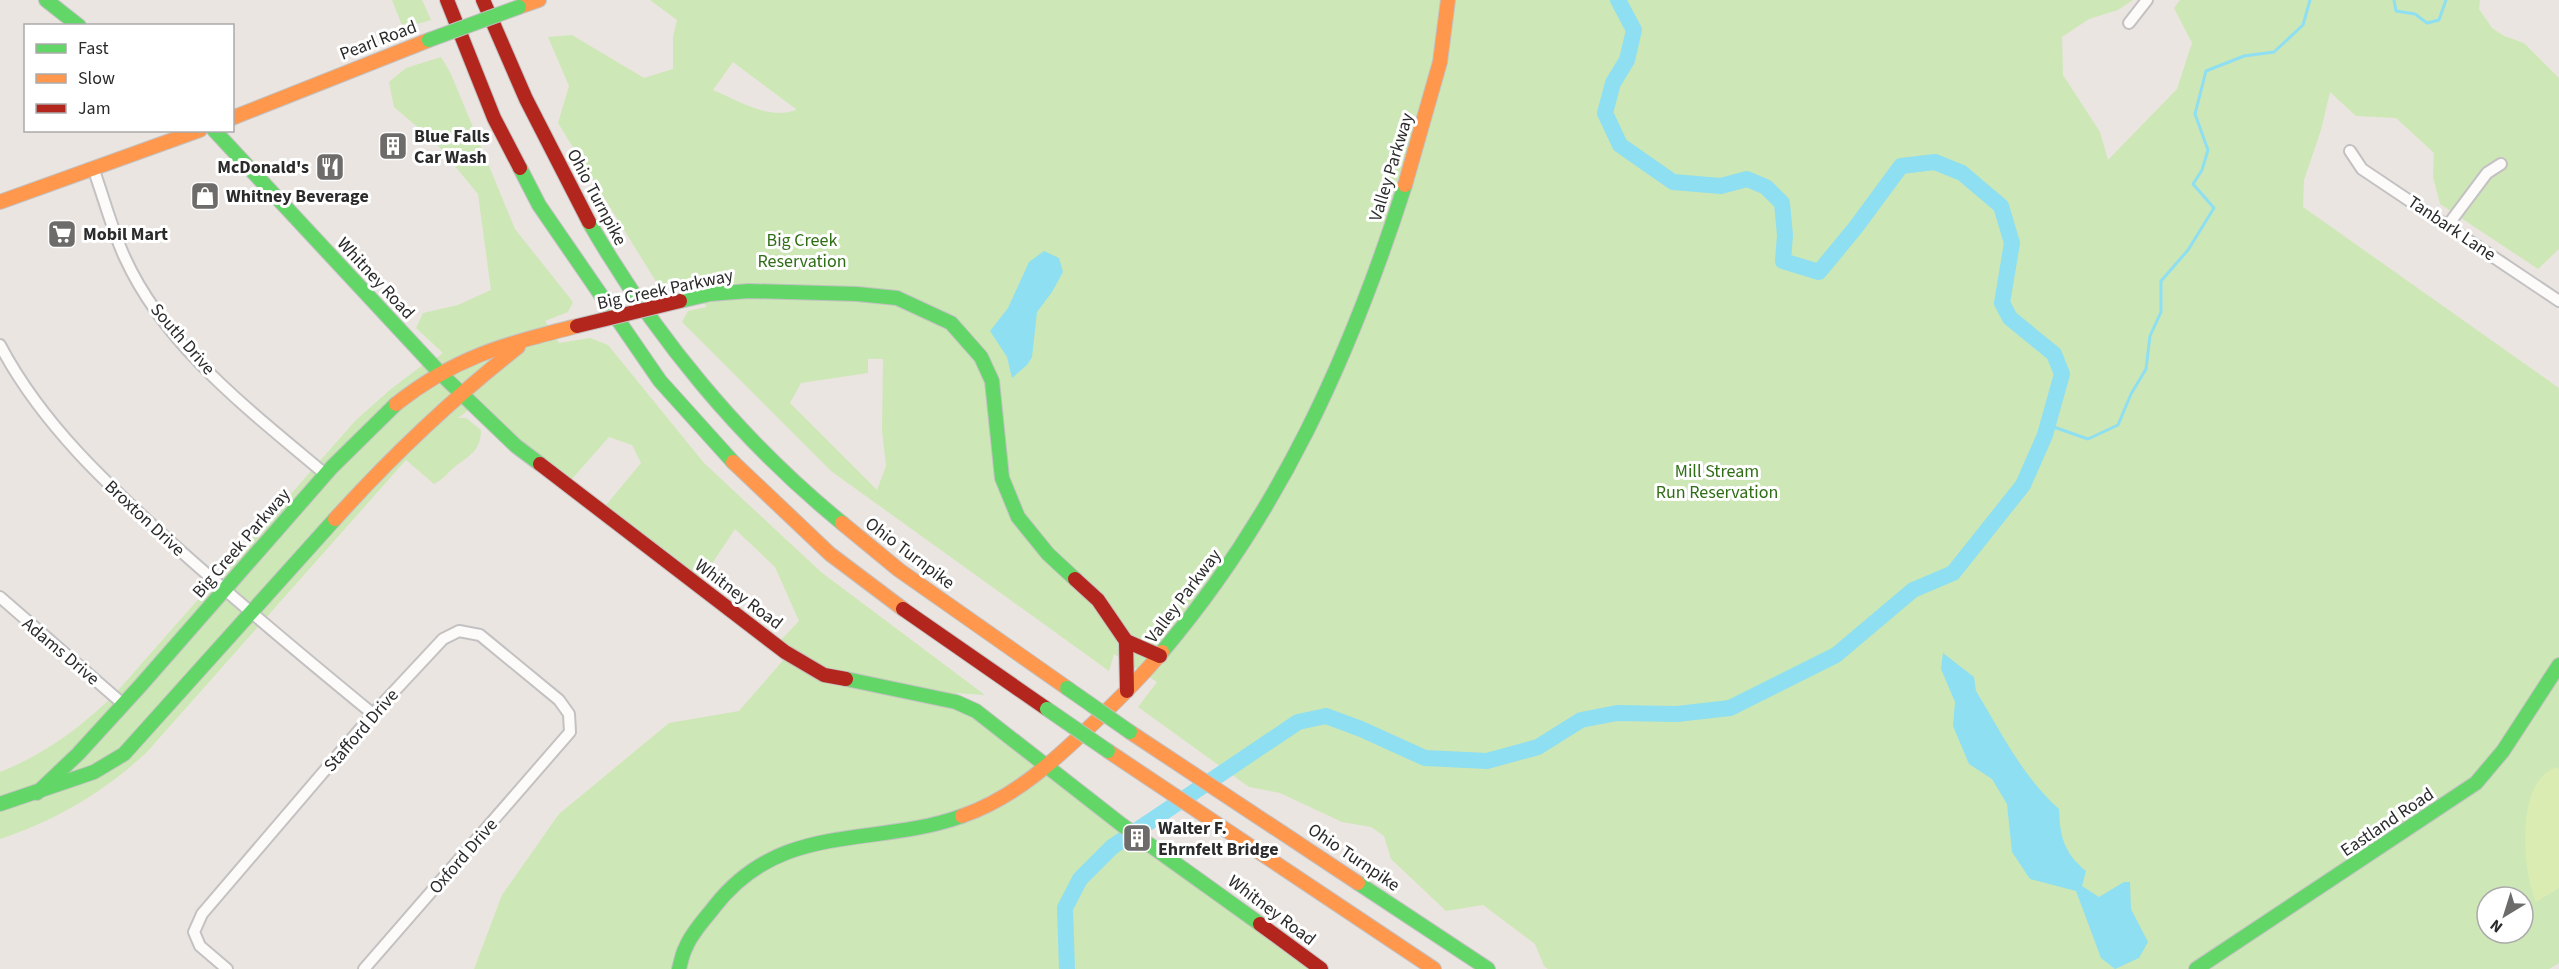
<svg xmlns="http://www.w3.org/2000/svg" width="2559" height="969" viewBox="0 0 2559 969" font-family="'Source Sans 3',sans-serif">
<style>
.green{fill:#cee7b6;fill-rule:evenodd}
.pitch{fill:#dbecb3}
.water{fill:#8edff1}
.lines{fill:none;stroke-linecap:round;stroke-linejoin:round}
.stream{stroke:#8edff1;stroke-width:3}
.river{stroke:#8edff1;stroke-width:16}
.street-casing{stroke:#c3c1c2;stroke-width:14}
.fast-casing{stroke:#c3c1c2;stroke-width:16}
.slow-casing{stroke:#c3c1c2;stroke-width:16}
.jam-casing{stroke:#c3c1c2;stroke-width:16}
.street{stroke:#fcfbfa;stroke-width:10}
.fast{stroke:#63d668;stroke-width:14}
.slow{stroke:#ff974d;stroke-width:14}
.jam{stroke:#b3261e;stroke-width:14}
.fast-bridge-casing{stroke:#c3c1c2;stroke-width:16;stroke-linecap:butt}
.jam-bridge-casing{stroke:#c3c1c2;stroke-width:16;stroke-linecap:butt}
.fast-bridge{stroke:#63d668;stroke-width:14}
.jam-bridge{stroke:#b3261e;stroke-width:14}
.labels{text-anchor:middle;stroke-width:6;stroke-linejoin:round;paint-order:stroke}
.street-label{font-size:18px;fill:#2b2b2b;stroke:#fff}
.poi-label{font-size:18px;font-weight:bold;fill:#2b2b2b;stroke:#fff;text-anchor:start}
.park-label{font-size:18px;fill:#2f6e15;stroke:#fff}
</style>
<rect width="100%" height="100%" fill="#eae5e0"/>
<g class="green">
<polygon points="392,0 422,0 431,20 403,28"/>
<path d="M650,0h1483l-15,10 -29,9 -27,18 1,38 37,57 8,28 69,-71 15,-46 -18,-35 6,-8h300l-1,9 13,19 12,8 20,7 35,35v171l-21,20 -98,-65 -7,-27 1,-24 -38,-35 -40,-2 -26,-24 -9,38 -17,50 -1,27 256,181v575l-10,6h-1001l-4,-3 -9,-22 -52,-39 -37,6 -55,-52 -7,-23 -13,-9 -29,-5 -62,-29 -31,-6 -111,-80 19,-25 -43,-28 -5,17 -278,-200 -149,-149 6,-11 19,-4 -18,-24 -29,5 -102,-165 11,-37 -21,-49 24,-2 72,43 29,-9v-32l4,-17zM733,62l63,47v1c-28,10 -57,-9 -83,-20zM868,359h15l-1,72 4,35 -9,24 -87,-87 11,-20 67,-10zM2487,897h36v36h-36z"/>
<path d="M441,57l10,17 64,155 58,73 -5,10 -23,9 14,22 31,-5 18,7 96,118 117,109 164,123 -29,-2 366,276h-848l28,-74 57,-81 110,-91 70,-12 54,-62 -12,-9 18,-19 -24,-54 -40,-38 -34,51 -95,-75 35,-42 -9,-18 -23,-8 -38,43 -11,-1 -85,-74 -17,13h8l15,12c0,19 -10,25 -24,35 -9,7 -13,14 -23,19l-28,-24 -260,293c-44,40 -89,67 -146,86v-67c45,-18 80,-44 114,-77l242,-275 35,-31 41,-31 2,2 9,-7 -27,-25 7,-15 35,-8 33,-15 -13,-96 -43,-52 -41,-35 -5,-25 17,-14z"/>
</g>
<path class="pitch" d="M2557,767l2,2v119l-23,14c-14,-32 -21,-122 21,-135z"/>
<g class="water">
<polygon points="1044,251 1059,258 1063,272 1052,292 1037,312 1032,357 1027,365 1012,378 1007,357 990,331 1008,308 1029,262"/>
<path d="M1943,653l31,24 2,14c25,41 46,85 83,118 1,28 5,44 27,62l-4,15 17,11 25,-15h6l1,27 17,33 -9,16 -24,11 -14,-11 -25,-67 -46,-12 -18,-27 -5,-48 -15,-25 -23,-15 -16,-38 2,-24 -14,-33z"/>
</g>
<g class="lines">
<g class="stream">
<polyline points="2394,0 2396,11 2415,14 2427,23 2439,20 2446,0"/>
<polyline points="2048,425 2088,439 2118,425 2131,394 2146,369 2150,336 2161,312 2161,281 2188,250 2214,208 2193,184 2202,170 2208,150 2195,114 2206,71 2244,56 2274,52 2303,25 2310,0"/>
</g>
<polyline class="river" points="1067,969 1065,908 1080,879 1112,847 1298,722 1326,716 1361,729 1425,758 1487,761 1538,747 1581,720 1617,713 1677,714 1730,708 1836,655 1913,590 1953,573 2023,485 2045,435 2062,374 2054,354 2010,318 2002,303 2012,243 2001,206 1962,173 1935,162 1901,166 1856,227 1819,272 1783,261 1785,235 1782,203 1766,187 1747,179 1721,186 1673,182 1620,145 1605,113 1613,83 1627,60 1634,30 1618,0"/>
<g class="street-casing">
<g id="street">
<polyline points="2129,23 2147,0"/>
<polyline points="2350,151 2362,169 2559,301"/>
<path d="M93,168c11,30 19,62 32,90 41,90 127,154 200,216"/>
<polyline points="2448,225 2487,173 2501,164"/>
<path d="M0,345c42,80 109,141 175,201 65,58 131,113 198,168"/>
<polyline points="0,597 123,704"/>
<polyline points="227,969 200,946 194,932 202,914 373,714 443,639 459,631 480,635 559,700 569,714 570,732 364,969"/>
</g>
</g>
<g class="fast-casing">
<g id="fast">
<polyline points="46,0 79,26"/>
<polyline points="214,130 440,373 516,446 540,464"/>
<polyline points="520,168 539,205 660,381 733,462"/>
<path d="M589,222c65,113 151,218 253,301"/>
<polyline points="680,301 710,294 749,291 857,294 897,298 951,323 981,357 992,381 1002,478 1018,517 1048,554 1075,579"/>
<path d="M1162,652c117,-138 188,-295 243,-467"/>
<polyline points="846,679 956,702 976,711 1122,825 1260,924"/>
<polyline points="37,793 78,754 141,685 332,467 396,404"/>
<polyline points="0,804 94,772 124,754 335,519"/>
<polyline points="1358,883 1488,969"/>
<path d="M679,969c2,-7 3,-15 7,-22 6,-15 19,-28 29,-41 67,-86 159,-58 247,-90"/>
<polyline points="2196,969 2476,783 2503,751 2559,665"/>
</g>
</g>
<g class="slow-casing">
<g id="slow">
<polyline points="519,7 539,0"/>
<polyline points="232,118 429,40"/>
<polyline points="1405,185 1440,62 1448,0"/>
<polyline points="0,202 200,130"/>
<path d="M396,404c61,-48 107,-59 181,-78"/>
<polyline points="733,462 830,554 903,609"/>
<path d="M335,519c56,-62 117,-120 183,-172"/>
<polyline points="842,523 899,570 1067,688"/>
<polyline points="1130,732 1358,883"/>
<polyline points="1108,751 1434,969"/>
<path d="M962,816c55,-19 96,-59 137,-98 22,-21 43,-42 63,-66"/>
</g>
</g>
<g class="jam-casing">
<g id="jam">
<polyline points="447,0 494,118 520,168"/>
<polyline points="483,0 526,99 589,222"/>
<polyline points="540,464 785,652 824,675 846,679"/>
<polyline points="1075,579 1098,600 1126,641 1127,691"/>
<polyline points="903,609 1047,709"/>
<polyline points="1126,641 1160,656"/>
<polyline points="1260,924 1321,969"/>
</g>
</g>
<use href="#street" class="street"/>
<use href="#fast" class="fast"/>
<use href="#slow" class="slow"/>
<use href="#jam" class="jam"/>
<g class="fast-bridge-casing">
<g id="fast-bridge">
<polyline points="429,40 519,7"/>
<polyline points="1067,688 1130,732"/>
<polyline points="1047,709 1108,751"/>
</g>
</g>
<g class="jam-bridge-casing">
<polyline id="jam-bridge" points="577,326 680,301"/>
</g>
<use href="#fast-bridge" class="fast-bridge"/>
<use href="#jam-bridge" class="jam-bridge"/>
</g>
<defs>
<g id="building-square" transform="scale(1.5)"><rect x="-9" y="-9" width="18" height="18" rx="4" fill="#6e6c6a" stroke="#fff"/><path d="M-4-6H4V6H1V3H-1V6H-4ZM-2.5-4.3h1.7v1.8h-1.7ZM.8-4.3h1.7v1.8H.8ZM-2.5-1h1.7V.8h-1.7ZM.8-1h1.7V.8H.8Z" fill="#fff"/></g>
<g id="restaurant-square" transform="scale(1.5)"><rect x="-9" y="-9" width="18" height="18" rx="4" fill="#6e6c6a" stroke="#fff"/><path d="M-5-6h1v4h1v-4h1v4h1v-4h1v5L-1.5 .5V6h-2V.5L-5-1ZM5-6V6H3V1.5H1.5Q1.5-4 5-6Z" fill="#fff"/></g>
<g id="shop-square" transform="scale(1.5)"><rect x="-9" y="-9" width="18" height="18" rx="4" fill="#6e6c6a" stroke="#fff"/><path d="M-5-2.5h2.3a2.7 3.5 0 0 1 5.4 0H5L5.5 6h-11ZM-1.5-2.5h3a1.5 2.3 0 0 0-3 0Z" fill="#fff"/></g>
<g id="supermarket-square" transform="scale(1.5)"><rect x="-9" y="-9" width="18" height="18" rx="4" fill="#6e6c6a" stroke="#fff"/><path d="M-6-5.5h2.5l.6 2H6L4.5 2H-2.5L-4.4-4H-6ZM-1.5 3.2a1.3 1.3 0 1 0 .1 0ZM3 3.2a1.3 1.3 0 1 0 .1 0Z" fill="#fff"/></g>
</defs>
<g fill-rule="evenodd">
<use href="#building-square" x="393" y="146"/>
<use href="#restaurant-square" x="330" y="167"/>
<use href="#shop-square" x="205" y="196"/>
<use href="#supermarket-square" x="62" y="234"/>
<use href="#building-square" x="1137" y="838"/>
</g>
<g class="labels">
<g class="street-label">
<text transform="translate(378 40) rotate(-21)" y="6">Pearl Road</text>
<text transform="translate(1391 167) rotate(-73)" y="6">Valley Parkway</text>
<text transform="translate(597 197) rotate(62)" y="6">Ohio Turnpike</text>
<text transform="translate(2452 228) rotate(34)" y="6">Tanbark Lane</text>
<text transform="translate(376 278) rotate(47)" y="6">Whitney Road</text>
<text transform="translate(665 289) rotate(-12)" y="6">Big Creek Parkway</text>
<text transform="translate(183 339) rotate(49)" y="6">South Drive</text>
<text transform="translate(145 518) rotate(43)" y="6">Broxton Drive</text>
<text transform="translate(241 543) rotate(-49)" y="6">Big Creek Parkway</text>
<text transform="translate(910 553) rotate(37)" y="6">Ohio Turnpike</text>
<text transform="translate(739 594) rotate(37)" y="6">Whitney Road</text>
<text transform="translate(1183 596) rotate(-53)" y="6">Valley Parkway</text>
<text transform="translate(61 651) rotate(40)" y="6">Adams Drive</text>
<text transform="translate(361 730) rotate(-49)" y="6">Stafford Drive</text>
<text transform="translate(2387 822) rotate(-34)" y="6">Eastland Road</text>
<text transform="translate(463 856) rotate(-49)" y="6">Oxford Drive</text>
<text transform="translate(1354 857) rotate(34)" y="6">Ohio Turnpike</text>
<text transform="translate(1272 910) rotate(37)" y="6">Whitney Road</text>
</g>
<g class="poi-label">
<text x="414" y="142">Blue Falls<tspan x="414" dy="21">Car Wash</tspan></text>
<text x="309" y="173" text-anchor="end">McDonald's</text>
<text x="226" y="202">Whitney Beverage</text>
<text x="83" y="240">Mobil Mart</text>
<text x="1158" y="834">Walter F.<tspan x="1158" dy="21">Ehrnfelt Bridge</tspan></text>
</g>
<g class="park-label">
<text x="802" y="246">Big Creek<tspan x="802" dy="21">Reservation</tspan></text>
<text x="1717" y="477">Mill Stream<tspan x="1717" dy="21">Run Reservation</tspan></text>
</g>
</g>
<rect x="24" y="24" width="210" height="108" fill="#ffffff" stroke="#aaaaaa" stroke-width="1.5"/>
<rect x="36" y="44" width="30" height="9" fill="#63d668" stroke="#aaaaaa" stroke-width="1.5"/>
<text x="78" y="54" font-size="18" fill="#2b2b2b">Fast</text>
<rect x="36" y="74" width="30" height="9" fill="#ff974d" stroke="#aaaaaa" stroke-width="1.5"/>
<text x="78" y="84" font-size="18" fill="#2b2b2b">Slow</text>
<rect x="36" y="104" width="30" height="9" fill="#b3261e" stroke="#aaaaaa" stroke-width="1.5"/>
<text x="78" y="114" font-size="18" fill="#2b2b2b">Jam</text>
<g transform="translate(2505 915) rotate(218)"><circle r="28" fill="#ffffff" stroke="#aaaaaa" stroke-width="1.5"/>
<path d="M0-4.5L10 22L0 15L-10 22Z" fill="#6e6c6a"/>
<text y="-9" font-size="16" font-weight="bold" text-anchor="middle" fill="#2b2b2b">N</text>
</g>
</svg>
